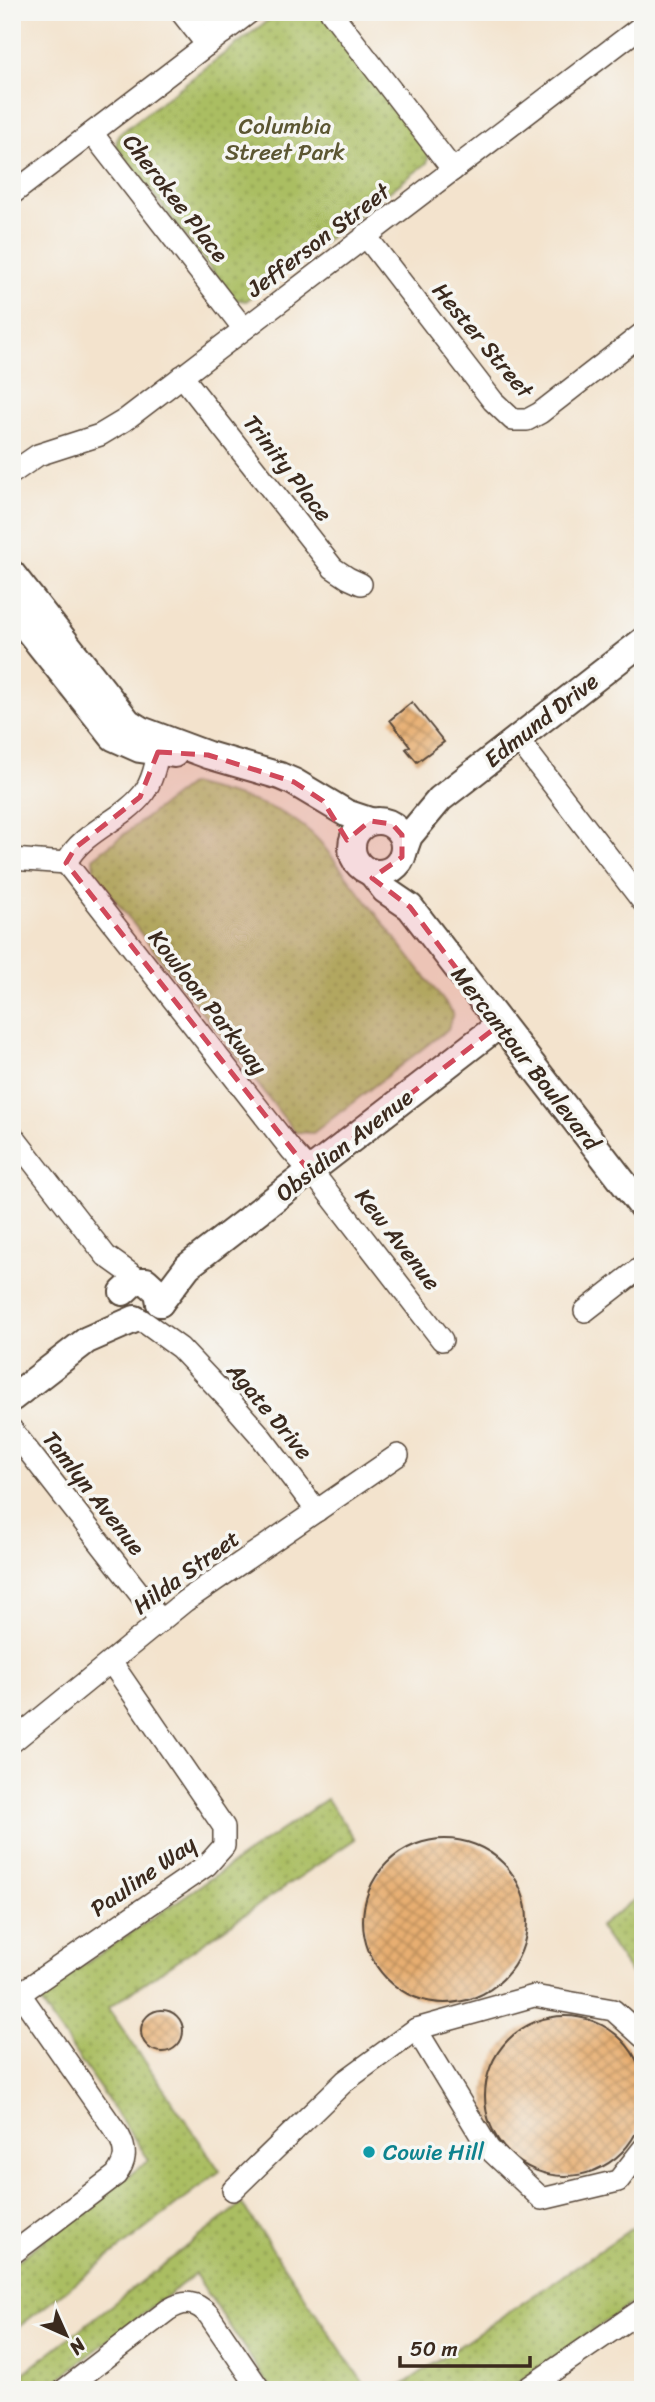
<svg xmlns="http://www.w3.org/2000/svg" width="655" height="2402" viewBox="0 0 655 2402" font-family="Sriracha,sans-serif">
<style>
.grass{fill:url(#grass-dots);stroke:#727440;stroke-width:2}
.building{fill:url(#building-cross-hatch)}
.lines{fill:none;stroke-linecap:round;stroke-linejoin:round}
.minor-casing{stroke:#574638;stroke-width:24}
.tertiary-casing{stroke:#574638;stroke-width:30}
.minor{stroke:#fff;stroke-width:21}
.tertiary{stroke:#fff;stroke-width:26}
.marked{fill:#d1495b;fill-opacity:0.2;stroke:#d1495b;stroke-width:5;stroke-dasharray:14 9;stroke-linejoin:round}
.culture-dot{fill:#0f9aa8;stroke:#f6f6f2;stroke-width:2.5}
.labels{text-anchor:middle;stroke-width:7;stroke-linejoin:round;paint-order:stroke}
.park-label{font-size:23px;fill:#5c5632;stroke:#f6f6f2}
.street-label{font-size:23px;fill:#3b2a1e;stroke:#f6f6f2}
.culture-label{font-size:23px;fill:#0d838f;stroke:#f6f6f2;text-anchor:start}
</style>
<defs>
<pattern id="grass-dots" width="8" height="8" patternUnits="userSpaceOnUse" patternTransform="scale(1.75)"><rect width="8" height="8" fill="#aabe62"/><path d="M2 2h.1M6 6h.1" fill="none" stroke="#8c9b50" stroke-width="1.8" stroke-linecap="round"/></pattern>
<pattern id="building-cross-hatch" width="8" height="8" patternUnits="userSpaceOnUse" patternTransform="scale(1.75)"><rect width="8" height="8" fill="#e7ae71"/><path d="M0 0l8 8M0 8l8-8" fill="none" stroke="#bc8e5c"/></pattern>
</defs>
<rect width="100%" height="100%" fill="#f6f6f2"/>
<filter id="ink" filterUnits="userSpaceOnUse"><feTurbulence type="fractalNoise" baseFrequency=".0143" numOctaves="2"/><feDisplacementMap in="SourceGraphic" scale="14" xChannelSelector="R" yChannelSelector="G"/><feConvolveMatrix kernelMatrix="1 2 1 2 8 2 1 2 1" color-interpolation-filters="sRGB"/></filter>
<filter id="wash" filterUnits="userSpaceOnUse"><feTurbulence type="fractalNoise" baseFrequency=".00686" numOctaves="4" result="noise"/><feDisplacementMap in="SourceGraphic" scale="28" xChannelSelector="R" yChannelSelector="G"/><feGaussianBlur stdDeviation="1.57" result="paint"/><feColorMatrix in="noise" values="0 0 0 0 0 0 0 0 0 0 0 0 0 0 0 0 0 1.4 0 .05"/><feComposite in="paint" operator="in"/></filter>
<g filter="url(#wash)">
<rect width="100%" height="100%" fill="#f3e3cd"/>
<g class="grass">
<polygon points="279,12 321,12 429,152 427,163 246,301 234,299 116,146 118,135"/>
<path d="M190,784c48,13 97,20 131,59l132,170 -5,16 -135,104 -18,-1 -201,-259 -1,-15z"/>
<polygon points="327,1799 355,1839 108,2008 220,2171 12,2332 12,2265 149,2160 39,2000 43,1993"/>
<polygon points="643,1893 643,1991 599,1927"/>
<polygon points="242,2204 368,2390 272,2390 195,2274 44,2390 12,2390 12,2382"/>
<polygon points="643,2221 643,2296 506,2390 395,2390"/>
</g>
<g id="blocks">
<g class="building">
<polygon points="412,702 444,742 417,762 406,749 410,746 390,720"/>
<circle cx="445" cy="1921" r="82"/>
<circle cx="162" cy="2031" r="21"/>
<circle cx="565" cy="2096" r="80"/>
</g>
</g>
</g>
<g filter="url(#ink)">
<use href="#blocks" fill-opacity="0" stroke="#574638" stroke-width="2"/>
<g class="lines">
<g class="minor-casing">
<g id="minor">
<polyline points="181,12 207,45"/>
<polyline points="207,12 223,33"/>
<polyline points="331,12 453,170"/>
<polyline points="92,133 244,329"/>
<polyline points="12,194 250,12"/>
<polyline points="365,235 493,401 513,420 527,420 540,413 643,333"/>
<polyline points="182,376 333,568 348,578 361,584"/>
<polyline points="12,473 38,455 100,435 125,420 643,25"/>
<polyline points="517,738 643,902"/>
<path d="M12,859l54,4c16,-32 56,-42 77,-69 12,-16 14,-38 18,-56"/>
<polyline points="66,863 292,1151 320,1182 442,1340"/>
<polyline points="12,1135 106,1256 141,1281"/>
<polyline points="585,1311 643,1266"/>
<polyline points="140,1319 180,1348 230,1401 258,1433 317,1511"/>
<polyline points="12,1430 161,1621"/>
<polyline points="12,1742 185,1601 398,1455"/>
<polyline points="12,1999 207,1865 224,1846 224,1827 111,1662"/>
<polyline points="416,2029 489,2149 542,2199 618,2181 643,2149"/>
<polyline points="233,2190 345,2081 416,2029 534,1996 613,2010 643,2037"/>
<path d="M12,2254l104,-79c10,-14 11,-24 3,-39l-99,-142"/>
<path d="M64,2390l104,-80c17,-10 28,-9 41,5l51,75"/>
<polyline points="525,2390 643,2309"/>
</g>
</g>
<g class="tertiary-casing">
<g id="tertiary">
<polyline points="12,574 128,722 141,730 208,755 280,776 294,782 346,813 370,821"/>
<polyline points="12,610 113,737 140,749 174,754"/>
<circle cx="378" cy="847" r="26"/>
<polyline points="404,850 409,836 440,799 643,641"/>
<polyline points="371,872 385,890 410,907 643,1208"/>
<polyline points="123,1292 135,1281 146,1281 158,1292 160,1303"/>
<polyline points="160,1303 188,1266 499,1025"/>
<polyline points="12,1398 87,1340 135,1319"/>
</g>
</g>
<use href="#minor" class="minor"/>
<use href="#tertiary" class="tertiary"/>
</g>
</g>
<path class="marked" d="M158,752l50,3 86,27 29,19 24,39 23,-19 22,3 10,11v22l-30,21 38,29 89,118 -189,147 -244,-309 9,-15 65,-51z"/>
<circle class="culture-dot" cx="369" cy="2152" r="7"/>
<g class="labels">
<g class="park-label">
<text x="285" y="134">Columbia<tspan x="285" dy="26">Street Park</tspan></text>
</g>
<g class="street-label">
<text transform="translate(176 198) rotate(52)" y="8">Cherokee Place</text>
<text transform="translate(318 240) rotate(-37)" y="8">Jefferson Street</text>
<text transform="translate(483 340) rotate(50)" y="8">Hester Street</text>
<text transform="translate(288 468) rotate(52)" y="8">Trinity Place</text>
<text transform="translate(541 720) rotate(-38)" y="8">Edmund Drive</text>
<text transform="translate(208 1002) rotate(52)" y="8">Kowloon Parkway</text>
<text transform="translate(526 1058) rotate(52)" y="8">Mercantour Boulevard</text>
<text transform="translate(344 1145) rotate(-38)" y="8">Obsidian Avenue</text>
<text transform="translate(398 1239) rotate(52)" y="8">Kew Avenue</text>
<text transform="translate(270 1411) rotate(50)" y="8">Agate Drive</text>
<text transform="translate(94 1493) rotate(52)" y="8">Tamlyn Avenue</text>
<text transform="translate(186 1572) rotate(-36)" y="8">Hilda Street</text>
<text transform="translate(143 1876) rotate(-35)" y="8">Pauline Way</text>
</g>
<g class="culture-label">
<text x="383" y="2160">Cowie Hill</text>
</g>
</g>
<rect width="655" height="2402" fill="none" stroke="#f6f6f2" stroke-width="42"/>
<g transform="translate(66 2335) rotate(135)" stroke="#f6f6f2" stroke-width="5" paint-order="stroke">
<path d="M0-5L12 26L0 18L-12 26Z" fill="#3b2a1e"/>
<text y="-10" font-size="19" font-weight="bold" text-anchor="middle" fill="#3b2a1e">N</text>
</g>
<path d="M400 2356v10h130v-10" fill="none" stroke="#3b2a1e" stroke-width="3.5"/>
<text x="410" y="2356" font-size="21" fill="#3b2a1e" stroke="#f6f6f2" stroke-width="5" paint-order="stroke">50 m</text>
</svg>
